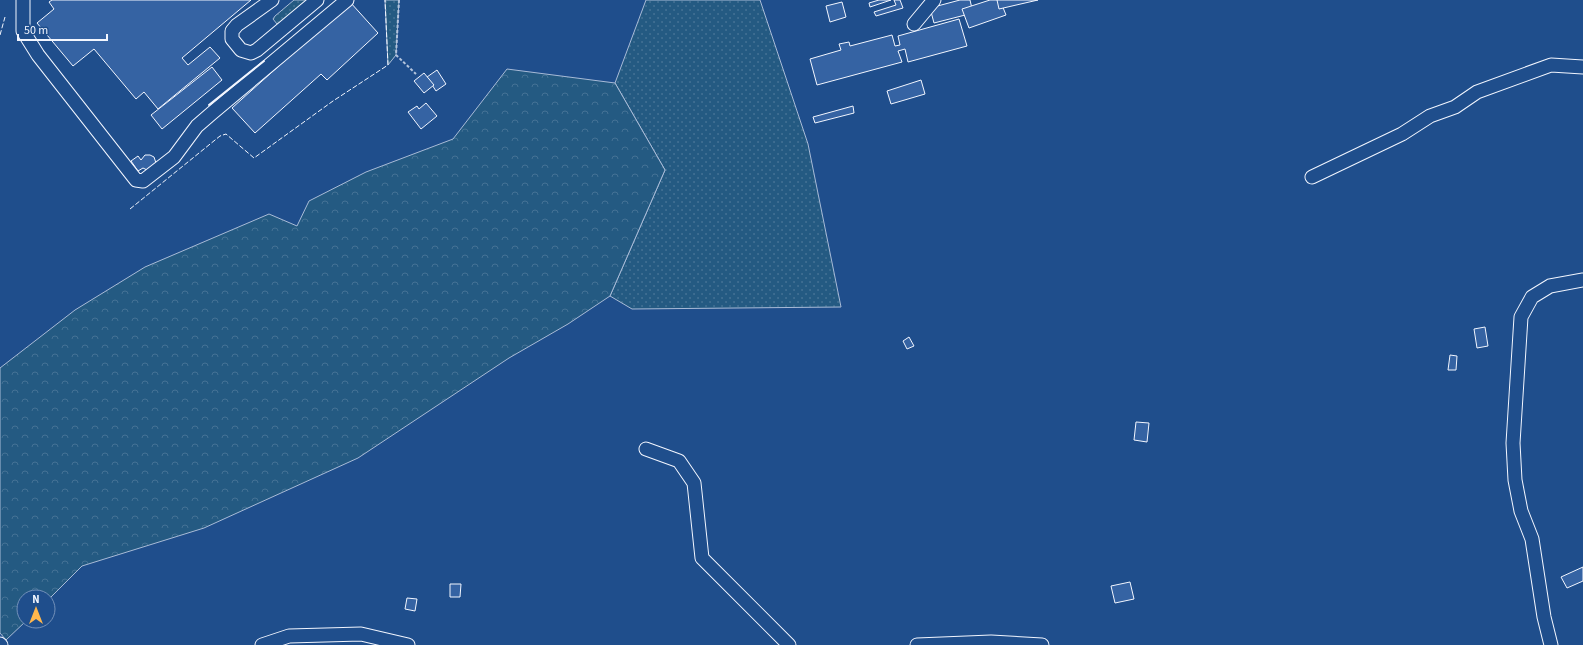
<svg xmlns="http://www.w3.org/2000/svg" width="1583" height="645" viewBox="0 0 1583 645" font-family="'Source Sans 3',sans-serif">
<style>
.grass{fill:url(#grass-dots);stroke:#a8bbd7}
.forest{fill:url(#forest-crowns);stroke:#a8bbd7}
.building{fill:#3563a3;stroke:#f2f6ff}
.lines{fill:none;stroke-linecap:round;stroke-linejoin:round}
.minor-casing{stroke:#f2f6ff;stroke-width:15}
.path{stroke:#b3c4dc;stroke-width:2;stroke-dasharray:3 2;stroke-linecap:butt}
.minor{stroke:#1f4e8c;stroke-width:13}
.fence{stroke:#f2f6ff;stroke-width:1;stroke-dasharray:5 2;stroke-linecap:butt}
.wall{stroke:#f2f6ff;stroke-width:2}
</style>
<defs>
<pattern id="grass-dots" width="8" height="8" patternUnits="userSpaceOnUse"><rect width="8" height="8" fill="#245a82"/><path d="M2 2h.1M6 6h.1" fill="none" stroke="#447295" stroke-width="1.8" stroke-linecap="round"/></pattern>
<pattern id="forest-crowns" width="20" height="18" patternUnits="userSpaceOnUse"><rect width="20" height="18" fill="#245a82"/><path d="M2 6a3 3 0 1 1 6 0M12 15a3 3 0 1 1 6 0" fill="none" stroke="#447295"/></pattern>
</defs>
<rect width="100%" height="100%" fill="#1f4e8c"/>
<g class="grass">
<polygon points="294,0 310,0 280,23 277,24 273,19 275,16"/>
<polygon points="385,0 399,0 396,55 388,65"/>
<polygon points="646,0 760,0 808,144 841,307 632,309 610,296 665,170 615,83"/>
</g>
<polygon class="forest" points="507,69 615,83 665,170 610,296 568,324 509,358 358,458 204,528 82,566 48,600 48,597 24,597 24,621 26,621 6,640 0,633 0,368 75,310 145,267 269,214 297,226 309,201 366,172 453,139"/>
<g class="building">
<polygon points="52,0 251,0 182,58 188,65 210,47 220,58 158,109 144,92 136,99 94,49 73,66 37,23 54,9 49,2"/>
<polygon points="879,0 891,0 870,7 869,3"/>
<polygon points="894,0 900,0 903,8 876,16 874,12 896,5"/>
<polygon points="960,0 970,0 973,13 934,23 930,8"/>
<polygon points="990,0 1000,0 1006,15 969,28 962,9"/>
<polygon points="997,0 1038,0 999,9"/>
<polygon points="350,2 378,33 327,80 321,74 255,133 232,108"/>
<polygon points="842,2 846,17 830,22 826,6"/>
<polygon points="959,19 967,46 908,62 905,49 898,51 902,62 817,85 810,59 841,50 839,44 849,42 850,46 892,35 895,46 900,45 898,36"/>
<polygon points="212,67 222,80 162,129 151,115"/>
<polygon points="437,70 446,84 436,91 427,77"/>
<polygon points="424,73 434,85 424,93 414,81"/>
<polygon points="921,80 925,94 891,104 887,91"/>
<polygon points="426,103 437,116 421,129 408,112 417,106 419,109"/>
<polygon points="853,106 854,113 815,123 813,117"/>
<polygon points="145,155 150,155 154,157 156,163 147,170 143,168 138,171 131,161 138,156 141,160"/>
<polygon points="1485,327 1488,346 1477,348 1474,329"/>
<polygon points="909,337 914,346 907,349 903,341"/>
<polygon points="1450,355 1457,356 1456,370 1448,370"/>
<polygon points="1136,422 1149,423 1147,442 1134,440"/>
<polygon points="1583,567 1583,581 1567,588 1561,577"/>
<polygon points="1130,582 1134,599 1115,603 1111,586"/>
<polygon points="450,584 461,584 460,597 450,597"/>
<polygon points="407,598 417,599 415,611 405,609"/>
</g>
<g class="lines">
<g class="minor-casing">
<g id="minor">
<polyline points="23,0 23,31 38,55 136,180 143,181 174,157 197,126 212,113 347,0"/>
<polyline points="272,0 237,25 232,31 232,39 241,50 251,53 257,50 317,0"/>
<polyline points="914,24 934,0"/>
<polyline points="1312,177 1402,134 1430,116 1455,107 1477,92 1551,65 1583,67"/>
<polyline points="646,449 679,461 694,483 702,558 789,645"/>
<polyline points="0,644 1,645"/>
<polyline points="262,645 289,636 361,634 408,645"/>
<polyline points="917,645 991,642 1042,645"/>
<polyline points="1551,645 1544,617 1532,539 1521,511 1515,480 1513,443 1521,317 1532,297 1550,286 1583,280"/>
</g>
</g>
<polyline class="path" points="399,0 396,55 416,74"/>
<use href="#minor" class="minor"/>
<g class="fence">
<polyline points="0,35 5,17"/>
<polyline points="130,209 220,136 226,134 254,158 333,101 388,65 385,0"/>
</g>
<polyline class="wall" points="209,105 264,61"/>
</g>
<g transform="translate(36 609)"><circle r="19" fill="#1f4e8c" stroke="#7391ba"/>
<path d="M0-3L7 15L0 10L-7 15Z" fill="#ffb74d"/>
<text y="-6" font-size="11" font-weight="bold" text-anchor="middle" fill="#f2f6ff">N</text>
</g>
<path d="M18 34v6h89v-6" fill="none" stroke="#f2f6ff" stroke-width="2"/>
<text x="24" y="34" font-size="12" fill="#f2f6ff" stroke="#1f4e8c" stroke-width="3" paint-order="stroke">50 m</text>
</svg>
